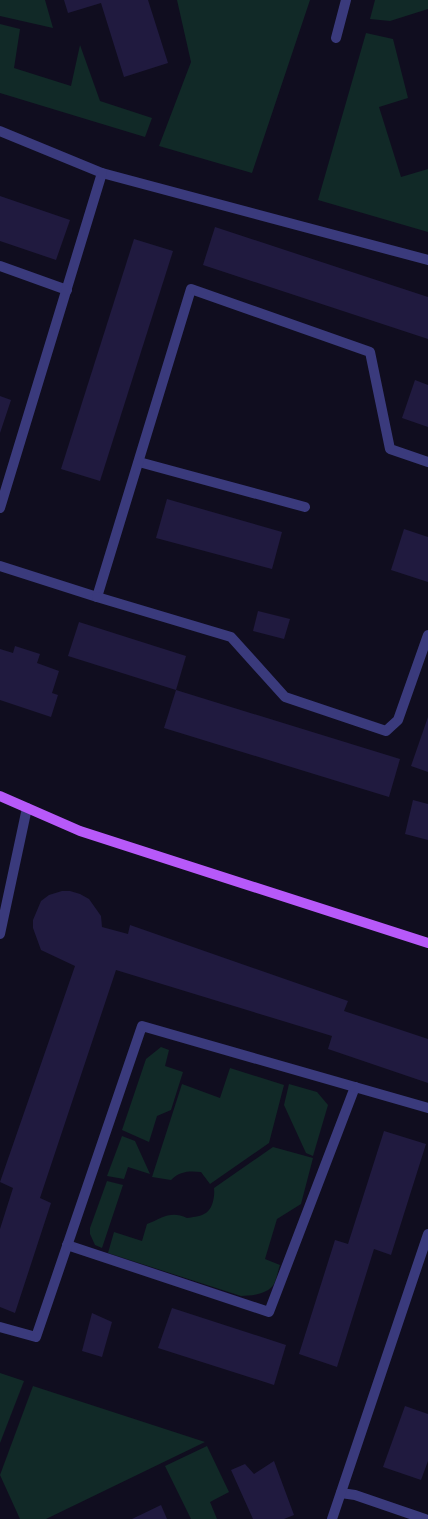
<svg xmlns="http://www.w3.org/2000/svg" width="428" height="1519" viewBox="0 0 428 1519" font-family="'Work Sans',sans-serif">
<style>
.green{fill:#112927}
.building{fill:#201a3f}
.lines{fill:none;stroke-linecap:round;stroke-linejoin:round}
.minor{stroke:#3a3a7c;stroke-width:10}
.major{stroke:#b759f9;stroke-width:10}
</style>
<rect width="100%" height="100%" fill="#100d1f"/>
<g class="green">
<polygon points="0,0 45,0 53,28 0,16"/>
<polygon points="177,0 310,0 252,173 159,146 191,62"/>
<polygon points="375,0 428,0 428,9 390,21 370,19"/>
<polygon points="0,24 20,29 14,68 71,86 80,45 100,101 152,118 145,137 0,93"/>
<polygon points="366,33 393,39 408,98 379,107 401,177 428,169 428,232 318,200"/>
<polygon points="161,1047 169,1050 165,1066 183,1072 171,1110 157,1116 149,1142 122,1130 146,1059"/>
<path d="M230,1068l54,17 -15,58 -59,41 -9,-12c-12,-1 -21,-1 -30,8l-19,-3 30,-93 38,14z"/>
<polygon points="289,1084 317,1092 328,1105 313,1156 306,1153 284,1105"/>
<polygon points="122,1136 135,1141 150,1174 128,1167 124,1179 107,1176"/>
<path d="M273,1147l40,11 -12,46 -24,15 -12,40 15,6c-2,5 -3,13 -6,19 -6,10 -22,12 -33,12l-133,-43 6,-21 28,9 5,-17c15,-6 24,-14 40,-6 5,-1 12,-1 17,-4 9,-4 11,-18 10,-26z"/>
<polygon points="107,1181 123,1185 102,1248 95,1245 90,1234 90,1228"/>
<polygon points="0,1373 24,1381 0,1443"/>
<polygon points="33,1386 205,1442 46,1519 20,1519 0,1475"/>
<polygon points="207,1446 229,1492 210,1502 217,1519 191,1519 165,1466"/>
</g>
<g class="building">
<polygon points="64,0 148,0 168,63 124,77 101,3 68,13"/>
<polygon points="0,196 70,220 56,260 0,241"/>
<polygon points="215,227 428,297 428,339 203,265"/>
<polygon points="134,239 173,251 100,481 61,469"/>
<polygon points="415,380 428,385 428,427 402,418"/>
<polygon points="0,396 11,400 0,433"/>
<polygon points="167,499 282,532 272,569 156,538"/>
<polygon points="404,529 428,537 428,582 391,570"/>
<polygon points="258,611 290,619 284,639 253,631"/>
<polygon points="79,622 186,656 176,690 68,656"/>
<polygon points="15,646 40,654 37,663 59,671 52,693 58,695 51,717 0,700 0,649 13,653"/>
<polygon points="176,690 400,759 389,797 164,728"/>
<polygon points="428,717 428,772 411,766"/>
<polygon points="413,800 428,804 428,840 405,834"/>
<polygon points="62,891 70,891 80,894 89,899 101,916 102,927 128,934 130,925 348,1001 344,1011 428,1039 428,1083 328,1049 332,1036 116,970 40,1198 51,1203 15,1313 0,1307 0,1229 13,1188 0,1182 75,966 41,950 33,928 33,920 41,901 49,895"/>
<polygon points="384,1131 426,1144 391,1255 374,1249 337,1367 299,1354 335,1240 348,1244"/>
<polygon points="172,1308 286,1345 274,1385 158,1348"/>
<polygon points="92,1313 112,1322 102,1357 82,1351"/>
<polygon points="405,1406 428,1414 428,1461 421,1480 383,1467"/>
<polygon points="274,1461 294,1515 284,1519 253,1519 231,1470 245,1464 254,1474"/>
<polygon points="161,1505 167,1519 132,1519"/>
</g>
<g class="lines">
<g class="minor">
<polyline points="336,38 346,0"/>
<polyline points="0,131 102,173 428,260"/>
<polyline points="0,266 67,290"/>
<polyline points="139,462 305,507"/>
<polyline points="0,508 102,173"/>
<polyline points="0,566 97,597 191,289 370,352 390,449 428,462"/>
<polyline points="97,597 231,637 285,697 386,731 398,720 428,635"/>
<polyline points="0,934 27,808"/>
<polyline points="67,1245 269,1312 355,1087"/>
<polyline points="0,1327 36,1337 142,1026 428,1108"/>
<polyline points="341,1493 355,1495 425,1519"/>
<polyline points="332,1519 428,1234"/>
</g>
<polyline class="major" points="0,796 80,831 428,943"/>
</g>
</svg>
